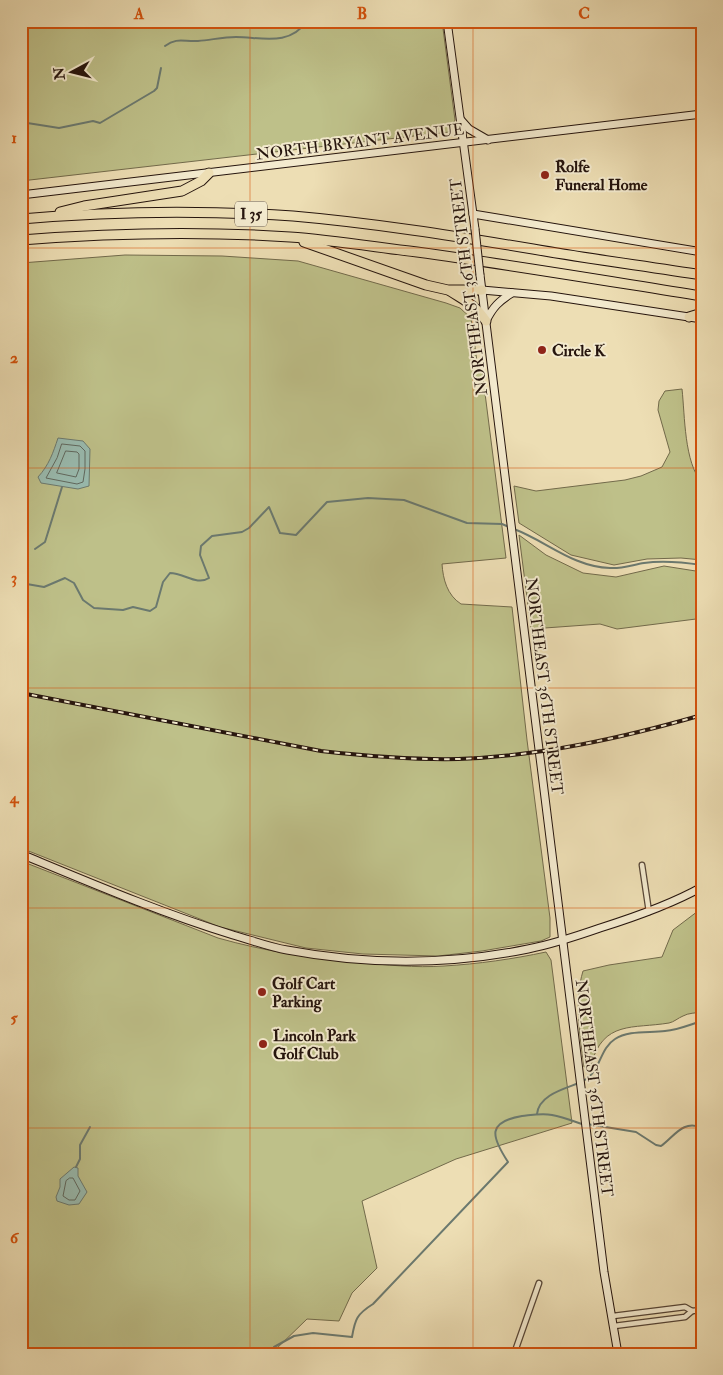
<svg xmlns="http://www.w3.org/2000/svg" width="723" height="1375" viewBox="0 0 723 1375" font-family="'IM FELL Double Pica',serif">
<style>
.green{fill:#bec089;stroke:#726a4b}
.water{fill:#99bcb1;stroke:#6b796f}
.lines{fill:none;stroke-linecap:round;stroke-linejoin:round}
.shore{stroke:#5f685f;stroke-width:1}
.stream{stroke:#6b796f;stroke-width:2}
.street-casing{stroke:#574637;stroke-width:7}
.secondary-casing{stroke:#25140d;stroke-width:9}
.highway-casing{stroke:#25140d;stroke-width:11}
.street{stroke:#f3eace;stroke-width:4.5}
.secondary{stroke:#f3eace;stroke-width:7}
.highway{stroke:#eddeb4;stroke-width:9}
.rail-casing{stroke:#25140d;stroke-width:4}
.rail{stroke:#f3eace;stroke-width:2;stroke-dasharray:5.5;stroke-linecap:butt}
.secondary-bridge-casing{stroke:#25140d;stroke-width:9;stroke-linecap:butt}
.secondary-bridge{stroke:#f3eace;stroke-width:7}
.grid{fill:none;stroke:#d4520c;stroke-width:1;stroke-opacity:0.55}
.poi-dot{fill:#8f2418;stroke:#f3eace;stroke-width:2}
.labels{text-anchor:middle;stroke-width:4;stroke-linejoin:round;paint-order:stroke}
.shield{fill:#f3eace;stroke:#635447;stroke-width:1}
.shield-label{font-size:15px;font-weight:bold;fill:#25140d}
.street-label{font-size:16px;fill:#25140d;stroke:#f3eace}
.poi-label{font-size:16px;font-weight:bold;fill:#25140d;stroke:#f3eace;text-anchor:start}
.neatline{fill:none;stroke:#d4520c;stroke-width:2}
.grid-label{font-size:16px;text-anchor:middle;font-weight:bold;fill:#d4520c}
</style>
<rect width="100%" height="100%" fill="#eddeb4"/>
<filter id="stains"><feTurbulence type="fractalNoise" baseFrequency=".004" numOctaves="4"/><feColorMatrix values="0 0 0 0 .2 0 0 0 0 .09 0 0 0 0 .02 0 0 0 .5 -.17"/></filter>
<radialGradient id="worn" r=".72"><stop offset=".6" stop-color="#630" stop-opacity="0"/><stop offset="1" stop-color="#630" stop-opacity=".3"/></radialGradient>
<g class="green">
<polygon points="21,21 442,21 455,120 449,132 21,181"/>
<path d="M125,255l97,1 76,5 148,42 14,5 11,10 6,44h4l25,196 -64,6c1,15 5,31 19,40l51,3 15,133 23,178v19l-9,4 -59,10 -44,5 -75,-2 -57,-6 -86,-21 -199,-79v-585z"/>
<path d="M682,389c3,27 2,73 20,94v77l-21,-2 -34,1 -33,6 -43,-10 -52,-32 -5,-37 22,5 89,-11 16,-4 21,-9 8,-15 -12,-42 1,-9 6,-10z"/>
<polygon points="519,535 546,555 583,573 616,577 664,566 702,572 702,615 696,619 617,629 600,624 531,629"/>
<path d="M21,861l197,77c46,13 91,20 139,24 29,3 58,6 87,4 34,-2 69,-7 102,-14l5,8 21,163 -116,36 -94,42 15,67 -25,25 -13,28 -32,-2 -36,35h-45l-36,-3 -3,3h-166z"/>
<path d="M702,908v104c-6,1 -14,1 -19,4 -5,2 -9,6 -14,7 -36,6 -66,-3 -78,42l-7,2c-4,-31 -10,-66 -1,-96l26,-6 53,-8 11,-27z"/>
</g>
<g class="water">
<path d="M58,438l25,3 7,8 -1,37 -11,3 -37,-6 -3,-6c11,-12 15,-24 20,-39z"/>
<polygon points="74,1167 78,1168 78,1176 87,1192 79,1204 69,1205 57,1201 56,1197 60,1187 60,1179"/>
</g>
<g class="lines">
<g class="shore">
<polygon points="62,444 80,446 85,451 85,469 83,482 77,484 46,478 57,458"/>
<polygon points="66,451 77,452 79,454 79,469 76,477 57,473"/>
<polygon points="70,1178 73,1178 80,1191 75,1200 69,1200 63,1196 66,1181"/>
</g>
<g class="stream">
<path d="M165,46c12,-9 19,-4 33,-5 13,-1 25,-4 38,-4 25,0 53,10 71,-16"/>
<polyline points="21,122 59,128 93,121 100,123 154,91 157,88 161,68"/>
<path d="M514,529c32,12 59,38 96,39 11,1 22,-3 34,-5 19,-3 38,-1 58,2"/>
<polyline points="35,549 45,542 62,487"/>
<path d="M21,583l23,4 21,-9 9,5 9,17 11,8 29,2 10,-3 17,4 6,-4 7,-25 7,-9c14,0 27,13 39,5l-9,-23 1,-9 11,-10 30,-4 7,-4 20,-21 11,26 16,2 31,-33 41,-4 36,2 63,23 35,1 7,3"/>
<path d="M583,1081c18,-9 16,-32 32,-42 13,-9 34,-6 50,-8 13,-1 24,-6 37,-10"/>
<path d="M537,1114c2,-19 27,-25 42,-31"/>
<path d="M587,1124l49,8 20,13 5,1c13,-9 22,-27 41,-18"/>
<polyline points="76,1167 80,1159 80,1145 90,1127"/>
<polyline points="177,1354 179,1352 204,1354"/>
<path d="M271,1354l3,-7 20,-11 19,-3 39,4c3,-18 5,-23 21,-33l135,-142c-17,-26 -21,-40 14,-46 10,-1 20,-3 30,-1 11,2 21,6 30,9"/>
</g>
<g class="street-casing">
<g id="street">
<polyline points="642,865 649,912"/>
<polyline points="613,1316 685,1307 692,1311"/>
<polyline points="614,1326 685,1317 692,1311 702,1310"/>
<polyline points="514,1354 539,1283"/>
</g>
</g>
<g class="secondary-casing">
<g id="secondary">
<polyline points="447,21 475,229"/>
<polyline points="461,120 469,129 488,140"/>
<polyline points="21,195 702,114"/>
<polyline points="473,214 702,252"/>
<polyline points="480,275 604,1272 618,1354"/>
<polyline points="482,290 551,296 702,319"/>
<path d="M486,321c7,-14 13,-20 26,-28"/>
<path d="M21,854c70,29 140,59 212,81 18,5 36,12 54,15 80,15 162,15 241,-1 25,-5 49,-13 72,-21 35,-11 70,-23 102,-41"/>
</g>
</g>
<g class="highway-casing">
<g id="highway">
<polyline points="60,212 84,206 182,191 201,181 209,173"/>
<path d="M21,219c91,-8 182,-9 272,-3 81,7 161,20 240,33 56,10 113,17 169,26"/>
<path d="M21,240c90,-7 179,-9 269,-3 42,3 85,10 127,15 95,13 190,29 285,44"/>
<polyline points="304,242 426,285 448,290 482,290"/>
<path d="M450,291c17,11 24,13 36,30"/>
<polyline points="689,317 702,313"/>
</g>
</g>
<use href="#street" class="street"/>
<use href="#secondary" class="secondary"/>
<use href="#highway" class="highway"/>
<g class="rail-casing">
<path id="rail" d="M21,693l300,58c45,5 91,9 137,8 83,-3 164,-21 244,-44"/>
</g>
<use href="#rail" class="rail"/>
<g class="secondary-bridge-casing">
<polyline id="secondary-bridge" points="475,229 480,275"/>
</g>
<use href="#secondary-bridge" class="secondary-bridge"/>
</g>
<path class="grid" d="M250,21v1333M473,21v1333M21,248h681M21,468h681M21,688h681M21,908h681M21,1128h681"/>
<g class="poi-dot">
<circle cx="545" cy="175" r="5"/>
<circle cx="542" cy="350" r="5"/>
<circle cx="262" cy="992" r="5"/>
<circle cx="263" cy="1044" r="5"/>
</g>
<g class="labels">
<rect class="shield" x="235" y="201.5" width="32" height="25" rx="4"/>
<g class="shield-label">
<text x="251" y="219">I 35</text>
</g>
<g class="street-label">
<text transform="translate(360 141) rotate(-7)" y="6">NORTH BRYANT AVENUE</text>
<text transform="translate(468 287) rotate(-97)" y="6">NORTHEAST 36TH STREET</text>
<text transform="translate(545 686) rotate(83)" y="6">NORTHEAST 36TH STREET</text>
<text transform="translate(595 1088) rotate(83)" y="6">NORTHEAST 36TH STREET</text>
</g>
<g class="poi-label">
<text x="555" y="172">Rolfe<tspan x="555" dy="18">Funeral Home</tspan></text>
<text x="552" y="356">Circle K</text>
<text x="272" y="989">Golf Cart<tspan x="272" dy="18">Parking</tspan></text>
<text x="273" y="1041">Lincoln Park<tspan x="273" dy="18">Golf Club</tspan></text>
</g>
</g>
<rect width="723" height="1375" fill="none" stroke="#eddeb4" stroke-width="55"/>
<g transform="translate(72 72) rotate(263)" stroke="#f3eace" stroke-width="4" paint-order="stroke">
<path d="M0-4L9 19L0 12L-9 19Z" fill="#25140d"/>
<text y="-8" font-size="14" font-weight="bold" text-anchor="middle" fill="#25140d">N</text>
</g>
<rect x="28" y="28" width="668" height="1320" class="neatline"/>
<g class="grid-label">
<text x="139" y="19">A</text>
<text x="362" y="19">B</text>
<text x="584" y="19">C</text>
<text x="14" y="143">1</text>
<text x="14" y="363">2</text>
<text x="14" y="583">3</text>
<text x="14" y="803">4</text>
<text x="14" y="1023">5</text>
<text x="14" y="1243">6</text>
</g>
<rect width="100%" height="100%" filter="url(#stains)"/>
<rect width="100%" height="100%" fill="url(#worn)"/>
</svg>
